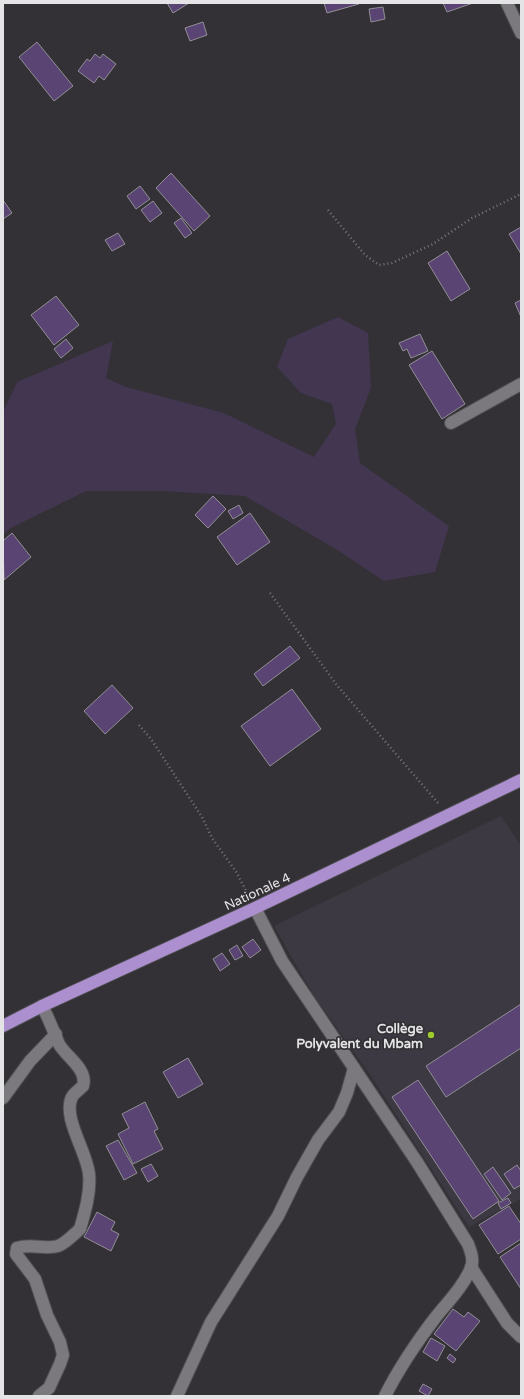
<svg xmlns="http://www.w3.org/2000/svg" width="524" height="1399" viewBox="0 0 524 1399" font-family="'Varela Round',sans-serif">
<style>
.built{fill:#3d3942}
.green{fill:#423651}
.building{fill:#594473;stroke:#918f94}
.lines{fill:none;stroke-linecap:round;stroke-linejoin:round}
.minor-casing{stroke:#4f4e51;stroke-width:14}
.highway-casing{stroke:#4f4e51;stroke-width:14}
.path{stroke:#79777a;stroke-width:2.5;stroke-dasharray:1 3;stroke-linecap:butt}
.minor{stroke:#7b797d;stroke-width:12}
.highway{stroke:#ab8fcf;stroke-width:12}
.poi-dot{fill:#9fca2d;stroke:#333135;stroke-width:1.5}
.labels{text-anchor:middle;stroke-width:3.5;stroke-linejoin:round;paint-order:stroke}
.street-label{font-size:13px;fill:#e4e3e5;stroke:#333135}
.poi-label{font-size:13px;font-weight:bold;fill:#e4e3e5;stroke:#333135;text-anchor:end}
</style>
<rect width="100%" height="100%" fill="#333135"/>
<polygon class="built" points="501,816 521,846 521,1199 469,1227 369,1073 314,996 274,926"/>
<polygon class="green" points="338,317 368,333 371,388 355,429 360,463 449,526 435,572 384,581 339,551 245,496 163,491 86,491 11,528 3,535 3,412 17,382 113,341 106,378 126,387 224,413 314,457 336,424 332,404 301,393 277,367 288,339"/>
<g class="building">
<polygon points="167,3 189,3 173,13"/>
<polygon points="324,3 359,3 359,4 327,13"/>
<polygon points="443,3 473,3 447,12"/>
<polygon points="383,7 385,19 371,22 369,9"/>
<polygon points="203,22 207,35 190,41 185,28"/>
<polygon points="37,42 73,86 54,101 19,57"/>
<polygon points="95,54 100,58 103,54 116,64 104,80 99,76 94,83 78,71 87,59 90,61"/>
<polygon points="171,173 210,216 194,231 156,188"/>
<polygon points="140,186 150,199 136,209 127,196"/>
<polygon points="3,200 12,213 3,219"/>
<polygon points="153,201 162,213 150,222 141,210"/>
<polygon points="181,218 192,233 185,238 174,223"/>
<polygon points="521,227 521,254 509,234"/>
<polygon points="118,233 125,244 112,251 105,240"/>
<polygon points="447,251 470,289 451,301 428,263"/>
<polygon points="56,296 79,325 54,345 31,315"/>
<polygon points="521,300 521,317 515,303"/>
<polygon points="420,334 428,351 411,358 407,349 403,351 399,343"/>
<polygon points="66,339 73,348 61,358 54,349"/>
<polygon points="432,351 465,404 442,419 409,365"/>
<polygon points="213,496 226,509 208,528 195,515"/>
<polygon points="239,505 243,513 233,519 228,511"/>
<polygon points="250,513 270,542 237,565 217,537"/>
<polygon points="12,533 31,557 4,580 3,541"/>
<polygon points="290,646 300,658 263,686 254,674"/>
<polygon points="112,685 133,708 105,734 84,711"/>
<polygon points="292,689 321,729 270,766 241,726"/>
<polygon points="253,939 261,950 250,958 242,947"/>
<polygon points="237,945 243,956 235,960 229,950"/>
<polygon points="222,953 230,964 220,971 213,959"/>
<polygon points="521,1004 521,1048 446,1097 426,1066"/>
<polygon points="188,1058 203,1084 178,1098 163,1072"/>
<polygon points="418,1080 499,1201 473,1219 392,1097"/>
<polygon points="145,1102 158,1129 154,1131 163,1149 133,1164 118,1134 129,1128 122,1114"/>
<polygon points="118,1140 137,1173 124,1180 106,1146"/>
<polygon points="151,1164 158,1176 148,1182 141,1169"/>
<polygon points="517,1165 521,1171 521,1185 514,1189 504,1174"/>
<polygon points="493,1167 511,1193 502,1200 484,1174"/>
<polygon points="508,1198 511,1203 501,1209 498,1203"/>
<polygon points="509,1206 521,1224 521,1239 498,1254 479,1225"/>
<polygon points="97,1212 115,1222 111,1230 119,1234 111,1251 84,1237"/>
<polygon points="521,1243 521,1289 500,1257"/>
<polygon points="453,1309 464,1317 468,1312 480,1321 456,1351 434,1334"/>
<polygon points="431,1338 445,1346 437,1361 423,1352"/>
<polygon points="450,1354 456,1359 453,1363 447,1358"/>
<polygon points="423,1384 432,1389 428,1396 419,1391"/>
</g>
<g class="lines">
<g class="minor-casing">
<g id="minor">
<polyline points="507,3 521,33"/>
<polyline points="451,423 521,384"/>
<path d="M354,1068l63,94 51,82c3,8 6,16 3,24 -8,19 -24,35 -36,50 -19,25 -36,50 -50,78"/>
<polyline points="3,1098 30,1061 56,1034"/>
<polyline points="471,1267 507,1323 521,1337"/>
<path d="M39,1396l10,-8 11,-24 3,-9 -3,-13 -13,-27 -12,-36 -19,-25 1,-6c15,-5 27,2 41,-2 8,-3 16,-12 22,-17 5,-17 11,-38 9,-55 -2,-22 -27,-57 -17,-77 2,-4 7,-7 11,-11 5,-17 -17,-29 -24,-42 -6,-13 -10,-26 -17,-38"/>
<polyline points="177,1396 211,1322 278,1216 297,1177 318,1140 339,1112 347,1093 354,1068 282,961 255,908"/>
</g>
</g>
<g class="highway-casing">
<polyline id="highway" points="3,1026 42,1006 255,908 521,780"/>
</g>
<g class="path">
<polyline points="328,210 365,255 379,265 392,263 433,244 472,218 521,194"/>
<polyline points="270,593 336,684 438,803"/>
<polyline points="139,725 151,739 202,817 212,838 237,873 247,893"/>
</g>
<use href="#minor" class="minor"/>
<use href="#highway" class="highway"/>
</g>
<circle class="poi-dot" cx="431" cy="1035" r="4"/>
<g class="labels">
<g class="street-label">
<text transform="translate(257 891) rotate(-25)" y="5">Nationale 4</text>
</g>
<g class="poi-label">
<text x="423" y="1033">Collège<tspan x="423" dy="15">Polyvalent du Mbam</tspan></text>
</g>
</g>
<rect width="524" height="1399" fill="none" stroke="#e4e3e5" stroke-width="8"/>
</svg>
